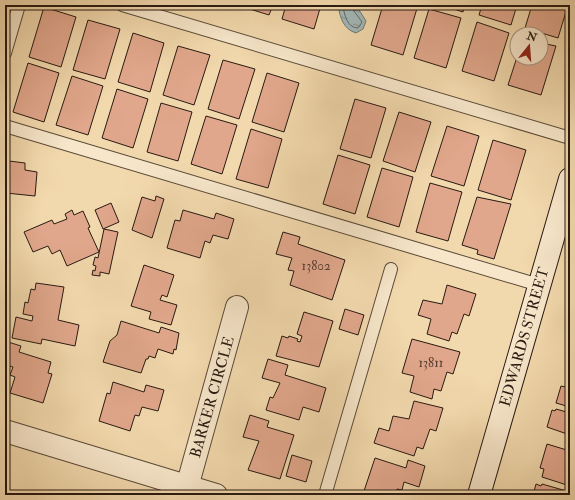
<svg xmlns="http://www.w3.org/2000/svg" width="575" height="500" viewBox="0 0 575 500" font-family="'IM FELL Double Pica',serif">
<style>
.water{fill:url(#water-ripples);stroke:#717875}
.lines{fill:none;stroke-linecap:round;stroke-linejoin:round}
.shore{stroke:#656864;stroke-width:1}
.building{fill:#e1a78c;stroke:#281a11}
.lane-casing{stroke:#5a4a38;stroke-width:14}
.street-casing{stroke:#5a4a38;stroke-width:24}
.secondary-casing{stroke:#281a11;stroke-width:24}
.lane{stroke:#f7e6ca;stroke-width:12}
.street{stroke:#f7e6ca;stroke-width:22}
.secondary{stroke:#f7e6ca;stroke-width:22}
.labels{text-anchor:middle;stroke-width:3;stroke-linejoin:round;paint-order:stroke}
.number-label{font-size:13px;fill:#563d30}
.street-label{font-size:15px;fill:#281a11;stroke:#f7e6ca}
</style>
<defs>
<pattern id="water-ripples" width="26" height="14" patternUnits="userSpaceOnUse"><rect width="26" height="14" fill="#a2b7b7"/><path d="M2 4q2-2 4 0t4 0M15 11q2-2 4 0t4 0" fill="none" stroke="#849493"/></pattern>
</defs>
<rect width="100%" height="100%" fill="#f2d9ad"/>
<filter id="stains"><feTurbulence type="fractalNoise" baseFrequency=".005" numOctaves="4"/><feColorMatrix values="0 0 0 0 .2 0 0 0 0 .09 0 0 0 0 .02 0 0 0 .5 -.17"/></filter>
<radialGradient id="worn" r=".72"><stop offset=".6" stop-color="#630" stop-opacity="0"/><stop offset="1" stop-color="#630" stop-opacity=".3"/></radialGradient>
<path class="water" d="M338,5h18l10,16 -3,8 -7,4c-13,-4 -16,-16 -18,-28z"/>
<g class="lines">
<path class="shore" d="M343,5c1,9 4,23 15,23l4,-6 -8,-11 -2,-6"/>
</g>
<g class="building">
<polygon points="237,5 273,5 269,15"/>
<polygon points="286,5 321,5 314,29 282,19"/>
<polygon points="383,5 418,5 403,55 371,45"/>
<polygon points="441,5 465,5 463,12"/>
<polygon points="482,5 517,5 511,25 479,15"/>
<polygon points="532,5 568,5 558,38 525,28"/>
<polygon points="44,7 76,17 61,67 29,57"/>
<polygon points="429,9 461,18 446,68 414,58"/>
<polygon points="88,20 120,29 105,79 73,70"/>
<polygon points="477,22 509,33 494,81 462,71"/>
<polygon points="133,33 164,43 150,92 118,82"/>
<polygon points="541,43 556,46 541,95 508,85 517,57 517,58 541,58"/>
<polygon points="178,46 210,55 194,105 163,95"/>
<polygon points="223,60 255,69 239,119 208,109"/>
<polygon points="28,63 59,73 44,122 13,112"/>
<polygon points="267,73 299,83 284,132 252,122"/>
<polygon points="72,76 103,86 88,135 56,125"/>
<polygon points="117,89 148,99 133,148 102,138"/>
<polygon points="355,99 386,108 371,158 340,149"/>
<polygon points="161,103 192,112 178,161 147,152"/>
<polygon points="399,112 431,122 415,172 383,161"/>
<polygon points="206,116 237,125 222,174 191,164"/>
<polygon points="447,126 479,136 464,186 431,176"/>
<polygon points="251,129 282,139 268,188 236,179"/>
<polygon points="493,140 526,150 511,200 478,190"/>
<polygon points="338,155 370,165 355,214 323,204"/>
<polygon points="9,161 25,163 25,170 37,172 35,196 6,193 5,200 5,169 8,169"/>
<polygon points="382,168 413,177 399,227 367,217"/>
<polygon points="430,183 462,192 448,241 416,232"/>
<polygon points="156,196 164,199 152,238 132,230 142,197 155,201"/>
<polygon points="477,197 511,204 494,259 477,254 478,250 462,245"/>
<polygon points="111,203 119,222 103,229 95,210"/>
<polygon points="72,210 74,215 83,211 90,227 88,228 99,252 67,266 60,250 52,254 48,246 33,252 24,232 52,220 54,224 67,219 65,214"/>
<polygon points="183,210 214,219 216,213 234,219 228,239 213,235 210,243 205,241 200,258 167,248 175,220 180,221"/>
<polygon points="104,229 118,232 109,274 100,272 100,276 92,275 93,270 95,271 96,266 93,265 95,257 98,258"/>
<polygon points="283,232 300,237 298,244 345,260 332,300 290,285 294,271 288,270 292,258 276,254"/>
<polygon points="144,265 174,275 167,297 162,295 160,300 177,305 171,325 149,319 151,312 131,306"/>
<polygon points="36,283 64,287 58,320 79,325 75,346 42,339 41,344 12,338 16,317 32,321 33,316 23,314 25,302 28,303 31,289 35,290"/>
<polygon points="447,285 476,294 469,316 464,314 457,334 452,332 449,341 427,334 431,319 418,315 423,300 442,304"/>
<polygon points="345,309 364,315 358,335 339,329"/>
<polygon points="304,312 333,321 319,367 276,356 282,336 288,338 289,336 298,339 297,341 300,342 302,336 297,334"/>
<polygon points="121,321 159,333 161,327 179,333 176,350 174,349 173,354 158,349 155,358 149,356 148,359 146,359 141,373 103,362 110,341 117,335"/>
<polygon points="412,339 460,352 453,374 447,372 441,391 434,389 432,399 410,392 414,376 402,373"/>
<polygon points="5,341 21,346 19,352 51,362 48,373 52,374 43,403 10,393 15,377 10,375 13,367 5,365"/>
<polygon points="268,359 288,365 285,375 326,388 319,412 303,407 299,420 266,410 270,397 273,398 280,383 262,378"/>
<polygon points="113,382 144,392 146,385 164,390 158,411 142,407 139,416 135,415 130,431 99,421 107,393 110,394"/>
<polygon points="561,386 570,388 570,407 556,403"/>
<polygon points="414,401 443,408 436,431 430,429 423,449 417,447 414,456 374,443 379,428 389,431 393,416 409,419"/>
<polygon points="556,409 570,413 570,435 547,427 552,410 555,411"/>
<polygon points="250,415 269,421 267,427 294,435 280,479 248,470 259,441 243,437"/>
<polygon points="547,444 570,451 570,486 542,477 544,469 540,468"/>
<polygon points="292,455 312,461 306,482 286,476"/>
<polygon points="375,458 406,468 408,460 425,466 419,487 404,482 402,490 397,489 395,495 363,494"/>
<polygon points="536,484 541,486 542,484 570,492 570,495 533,495"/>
</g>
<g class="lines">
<g class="lane-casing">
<g id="lane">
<polyline points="122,5 570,138"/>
<polyline points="5,53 19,5"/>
<polyline points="5,126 539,285"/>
<polyline points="325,495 391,269"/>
</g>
</g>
<g class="street-casing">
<g id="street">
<polyline points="5,431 216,495"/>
<polyline points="187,487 237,307"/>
</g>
</g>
<g class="secondary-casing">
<polyline id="secondary" points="479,495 570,179"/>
</g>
<use href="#lane" class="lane"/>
<use href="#street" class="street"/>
<use href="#secondary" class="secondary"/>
</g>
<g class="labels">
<g class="number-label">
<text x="316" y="270">13802</text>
<text x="431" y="367">13811</text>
</g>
<g class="street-label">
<text transform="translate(524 337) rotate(-74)" y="5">EDWARDS STREET</text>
<text transform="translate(212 397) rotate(-74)" y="5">BARKER CIRCLE</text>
</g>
</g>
<rect width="575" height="500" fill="none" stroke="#f2d9ad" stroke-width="20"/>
<rect x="6" y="6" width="563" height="488" fill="none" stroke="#281a11" stroke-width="2"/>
<rect x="10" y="10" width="555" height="480" fill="none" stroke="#281a11"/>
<g transform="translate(529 46) rotate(17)"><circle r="19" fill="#f7e6ca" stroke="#a49480"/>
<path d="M0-3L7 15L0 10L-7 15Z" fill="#8f2418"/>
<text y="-6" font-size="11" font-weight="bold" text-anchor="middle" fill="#281a11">N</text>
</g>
<rect width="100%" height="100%" filter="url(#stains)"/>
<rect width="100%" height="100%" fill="url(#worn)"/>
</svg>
